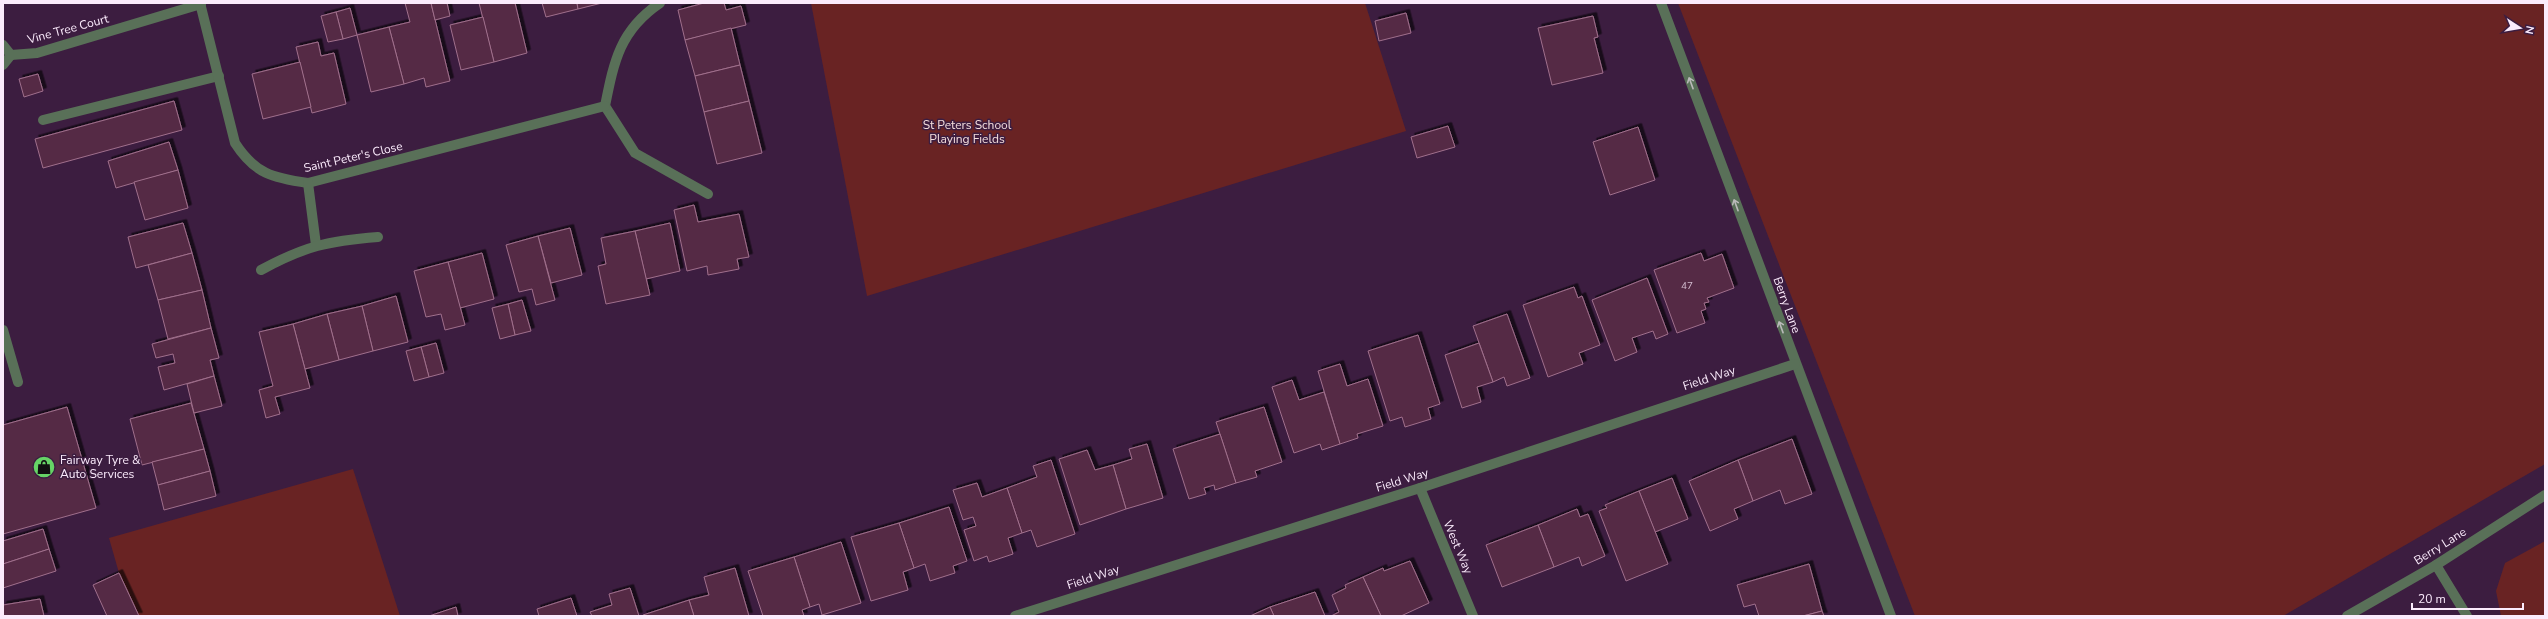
<svg xmlns="http://www.w3.org/2000/svg" width="2548" height="619" viewBox="0 0 2548 619" font-family="'Nunito Sans',sans-serif">
<style>
.green{fill:#692323}
.building{fill:#552b45;stroke:#a06f8c;filter:url(#shadow)}
.lines{fill:none;stroke-linecap:round;stroke-linejoin:round}
.lane{stroke:#597058;stroke-width:10}
.street{stroke:#597058;stroke-width:10}
.oneway{stroke:#bababa}
.labels{text-anchor:middle;stroke-width:3;stroke-linejoin:round;paint-order:stroke}
.number-label{font-size:10px;fill:#d2bbce}
.street-label{font-size:12px;fill:#fbebfc;stroke:#3c1d40}
.park-label{font-size:12px;fill:#f4dcda;stroke:#3c1d40}
.poi-label{font-size:12px;fill:#fbebfc;stroke:#3c1d40;text-anchor:start}
</style>
<defs>
<filter id="shadow"><feDropShadow dx="3.5" dy="-3.5" stdDeviation="0" flood-color="#0009"/></filter>
</defs>
<rect width="100%" height="100%" fill="#3c1d40"/>
<g class="green">
<polygon points="811,3 1365,3 1406,131 867,296"/>
<polygon points="1678,3 2545,3 2545,464 2283,616 1915,616"/>
<polygon points="353,469 400,616 139,616 119,573 109,538"/>
<polygon points="2545,541 2545,616 2501,616 2496,591 2505,563"/>
</g>
<g class="building">
<polygon points="405,3 431,3 450,81 426,87 424,78 404,84 389,27 410,22"/>
<polygon points="431,3 447,3 450,16 435,20"/>
<polygon points="479,3 515,3 527,53 494,62"/>
<polygon points="542,3 577,3 578,9 546,17"/>
<polygon points="577,3 602,3 578,9"/>
<polygon points="704,3 724,3 726,10 741,6 746,25 685,40 678,10"/>
<polygon points="350,8 357,35 343,39 336,12"/>
<polygon points="336,12 343,39 328,42 321,16"/>
<polygon points="1406,13 1411,33 1379,41 1375,21"/>
<polygon points="1593,16 1598,37 1594,38 1603,73 1552,85 1538,28"/>
<polygon points="483,17 494,62 461,70 450,25"/>
<polygon points="389,27 404,84 371,92 357,35"/>
<polygon points="731,28 740,65 695,76 685,40"/>
<polygon points="318,42 321,56 334,53 346,104 312,113 296,47"/>
<polygon points="300,62 311,107 263,119 252,74"/>
<polygon points="740,65 749,101 704,112 695,76"/>
<polygon points="38,74 43,91 24,97 19,79"/>
<polygon points="174,101 182,130 43,168 35,139"/>
<polygon points="749,101 762,153 717,164 704,112"/>
<polygon points="1448,126 1455,147 1417,158 1411,137"/>
<polygon points="1638,127 1655,180 1610,195 1593,142"/>
<polygon points="169,142 178,170 116,188 108,161"/>
<polygon points="178,170 188,208 145,220 134,182"/>
<polygon points="694,205 698,222 739,214 749,257 737,259 739,269 708,275 707,266 687,271 674,210"/>
<polygon points="183,223 192,253 136,268 128,237"/>
<polygon points="670,223 680,271 646,279 635,231"/>
<polygon points="570,228 582,275 551,283 538,236"/>
<polygon points="635,231 650,295 606,304 598,266 606,264 601,238"/>
<polygon points="538,236 555,300 536,305 532,289 519,292 506,245"/>
<polygon points="192,253 202,290 158,300 148,265"/>
<polygon points="482,253 494,299 460,308 448,262"/>
<polygon points="1701,253 1704,261 1722,254 1734,288 1707,298 1709,302 1704,303 1706,309 1701,311 1705,323 1677,333 1654,270"/>
<polygon points="448,262 465,325 445,330 441,314 426,317 414,271"/>
<polygon points="1647,278 1668,334 1656,339 1653,331 1632,338 1637,352 1615,361 1592,300"/>
<polygon points="1574,287 1578,298 1582,296 1600,345 1579,353 1583,364 1548,377 1523,305"/>
<polygon points="202,290 211,328 168,339 158,300"/>
<polygon points="396,296 408,342 373,351 362,306"/>
<polygon points="522,300 531,331 515,335 508,304"/>
<polygon points="508,304 515,335 500,339 492,308"/>
<polygon points="362,306 373,351 339,360 327,314"/>
<polygon points="327,314 339,360 305,369 293,324"/>
<polygon points="1507,314 1530,378 1507,386 1504,377 1493,382 1473,326"/>
<polygon points="293,324 310,388 275,397 280,414 266,418 259,390 273,386 259,332"/>
<polygon points="211,328 219,358 210,360 214,376 164,390 158,367 175,363 173,354 156,358 152,344"/>
<polygon points="1418,335 1440,404 1428,408 1431,419 1405,427 1402,417 1390,421 1368,351"/>
<polygon points="436,343 444,373 429,377 421,347"/>
<polygon points="1479,343 1493,382 1477,387 1481,402 1462,408 1445,355"/>
<polygon points="421,347 429,377 414,381 406,351"/>
<polygon points="1340,364 1347,386 1368,379 1383,426 1357,434 1358,438 1340,444 1318,371"/>
<polygon points="214,376 222,406 194,413 187,384"/>
<polygon points="1292,380 1299,400 1324,392 1340,444 1322,450 1320,444 1294,453 1272,387"/>
<polygon points="191,403 204,449 142,465 130,419"/>
<polygon points="67,407 96,508 3,534 3,425"/>
<polygon points="1264,407 1282,462 1255,471 1257,477 1236,483 1216,422"/>
<polygon points="1220,434 1236,483 1215,490 1214,485 1204,488 1206,494 1189,499 1173,449"/>
<polygon points="1792,439 1812,494 1785,504 1780,490 1753,501 1738,460"/>
<polygon points="1147,444 1163,498 1126,509 1113,465 1132,459 1129,449"/>
<polygon points="204,449 210,471 158,485 152,462"/>
<polygon points="1087,450 1095,470 1113,465 1126,509 1080,525 1059,459"/>
<polygon points="1051,460 1075,534 1037,547 1031,530 1022,533 1007,488 1037,477 1033,466"/>
<polygon points="1738,460 1753,501 1734,509 1738,519 1710,531 1689,481"/>
<polygon points="210,471 216,496 164,510 158,485"/>
<polygon points="1672,478 1688,519 1655,532 1639,491"/>
<polygon points="977,483 982,497 1007,488 1022,533 1008,538 1013,554 989,562 987,556 974,561 964,530 976,526 973,517 963,520 953,490"/>
<polygon points="1639,491 1668,564 1626,581 1599,511 1607,508 1605,505"/>
<polygon points="949,507 967,561 953,566 955,573 930,581 925,564 914,568 899,523"/>
<polygon points="1577,509 1580,517 1588,514 1605,556 1582,566 1579,557 1554,567 1538,525"/>
<polygon points="899,523 914,568 903,572 908,590 871,601 851,537"/>
<polygon points="1538,525 1554,567 1502,587 1486,545"/>
<polygon points="43,529 49,549 3,564 3,541"/>
<polygon points="841,542 861,603 822,615 819,604 810,607 794,557"/>
<polygon points="49,549 56,571 3,588 3,564"/>
<polygon points="794,557 810,607 802,610 804,616 763,616 748,571"/>
<polygon points="1410,561 1429,603 1401,616 1381,616 1363,577 1383,568 1384,571"/>
<polygon points="1809,564 1822,611 1803,616 1759,616 1755,604 1744,607 1737,585"/>
<polygon points="735,568 749,616 694,616 689,600 709,595 704,577"/>
<polygon points="119,573 139,616 107,616 93,585"/>
<polygon points="1363,577 1381,616 1331,616 1339,612 1332,595 1346,588 1345,585"/>
<polygon points="630,588 639,616 592,616 590,612 612,605 609,594"/>
<polygon points="1315,592 1325,616 1274,616 1270,607"/>
<polygon points="571,598 577,616 539,616 537,609"/>
<polygon points="40,599 44,616 3,616 3,605"/>
<polygon points="689,600 694,616 643,616 643,615"/>
<polygon points="456,607 458,616 429,616"/>
<polygon points="1270,607 1274,616 1250,616"/>
<polygon points="1822,611 1824,616 1803,616"/>
</g>
<g class="lines">
<g class="lane">
<path d="M660,3c-40,27 -46,58 -55,103l30,47 73,41"/>
<polyline points="43,120 219,76"/>
<polyline points="2436,565 2467,616"/>
</g>
<g class="street">
<path d="M200,3l35,140c20,31 38,35 73,40l297,-77"/>
<polyline points="1661,3 1891,616"/>
<polyline points="3,45 11,55 3,65"/>
<polyline points="11,55 37,53 201,4"/>
<polyline points="308,183 316,245"/>
<path d="M261,270c44,-24 67,-29 117,-33"/>
<polyline points="3,330 18,382"/>
<polyline points="1420,488 1473,616"/>
<polyline points="1015,616 1420,488 1795,364"/>
<polyline points="2347,616 2436,565 2545,495"/>
</g>
</g>
<defs><path id="oneway-shaft" d="M-6 0H5M1.5-3L5.5 0L1.5 3" fill="none" stroke-width="1.6" stroke-linecap="round" stroke-linejoin="round"/></defs>
<g class="oneway">
<use href="#oneway-shaft" transform="translate(1691 83) rotate(-110)"/>
<use href="#oneway-shaft" transform="translate(1736 205) rotate(-110)"/>
<use href="#oneway-shaft" transform="translate(1781 327) rotate(-110)"/>
</g>
<defs>
<g id="shop-disc" transform="scale(1.15)"><circle r="9.5" fill="#66d466" stroke="#3c1d40"/><path d="M-5-2.5h2.3a2.7 3.5 0 0 1 5.4 0H5L5.5 6h-11ZM-1.5-2.5h3a1.5 2.3 0 0 0-3 0Z" fill="#111"/></g>
</defs>
<g fill-rule="evenodd">
<use href="#shop-disc" x="44" y="467"/>
</g>
<g class="labels">
<g class="number-label">
<text x="1687" y="289">47</text>
</g>
<g class="street-label">
<text transform="translate(68 29) rotate(-15)" y="4">Vine Tree Court</text>
<text transform="translate(353 157) rotate(-13)" y="4">Saint Peter's Close</text>
<text transform="translate(1787 305) rotate(70)" y="4">Berry Lane</text>
<text transform="translate(1709 378) rotate(-18)" y="4">Field Way</text>
<text transform="translate(1402 480) rotate(-17)" y="4">Field Way</text>
<text transform="translate(2440 546) rotate(-32)" y="4">Berry Lane</text>
<text transform="translate(1458 547) rotate(67)" y="4">West Way</text>
<text transform="translate(1093 577) rotate(-18)" y="4">Field Way</text>
</g>
<g class="park-label">
<text x="967" y="129">St Peters School<tspan x="967" dy="14">Playing Fields</tspan></text>
</g>
<g class="poi-label">
<text x="60" y="464">Fairway Tyre &amp;<tspan x="60" dy="14">Auto Services</tspan></text>
</g>
</g>
<rect width="2548" height="619" fill="none" stroke="#fbebfc" stroke-width="8"/>
<g transform="translate(2520 28) rotate(102)" stroke="#3c1d40" stroke-width="3" paint-order="stroke">
<path d="M0-3L7 15L0 10L-7 15Z" fill="#fbebfc"/>
<text y="-6" font-size="11" font-weight="bold" text-anchor="middle" fill="#fbebfc">N</text>
</g>
<path d="M2412 603v6h111v-6" fill="none" stroke="#fbebfc" stroke-width="2"/>
<text x="2418" y="603" font-size="12" fill="#fbebfc" stroke="#3c1d40" stroke-width="3" paint-order="stroke">20 m</text>
</svg>
